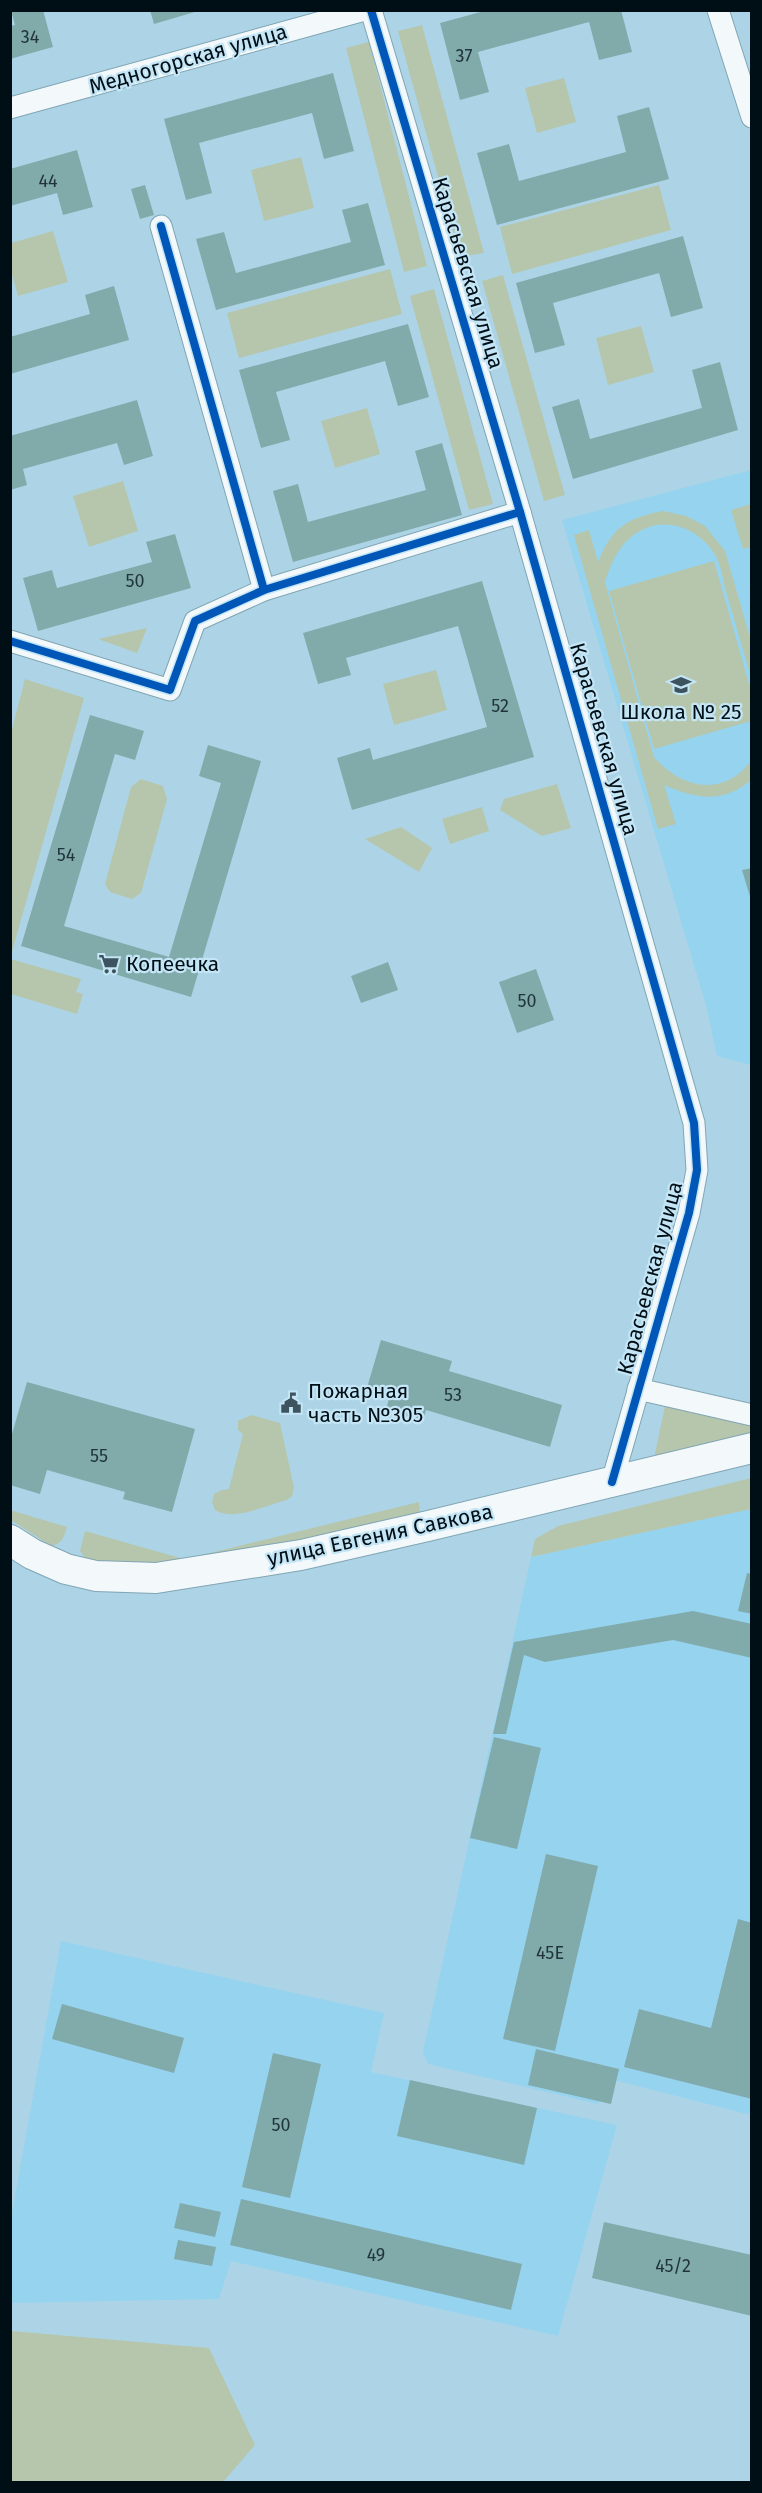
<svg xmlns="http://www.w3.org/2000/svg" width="762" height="2493" viewBox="0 0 762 2493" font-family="'Fira Sans',sans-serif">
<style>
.built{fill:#96d3ef}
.green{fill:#b5c6ac}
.building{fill:#81aaab}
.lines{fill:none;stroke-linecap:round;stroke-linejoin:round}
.street-casing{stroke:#80a5b4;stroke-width:23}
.secondary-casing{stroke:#80a5b4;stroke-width:32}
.street{stroke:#f3f9fb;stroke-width:21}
.secondary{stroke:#f3f9fb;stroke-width:30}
.cycleway-casing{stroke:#c3e5f5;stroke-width:11}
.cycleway{stroke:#0057b8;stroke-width:8}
.labels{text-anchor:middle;stroke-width:4.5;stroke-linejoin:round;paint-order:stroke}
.number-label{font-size:18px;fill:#20353b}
.street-label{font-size:21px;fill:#000e16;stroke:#c3e5f5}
.poi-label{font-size:21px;fill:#000e16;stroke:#c3e5f5;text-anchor:start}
</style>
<rect width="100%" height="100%" fill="#add4e6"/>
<g class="built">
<polygon points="751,470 751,1065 717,1056 707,1009 562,520"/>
<polygon points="751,1509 751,2115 610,2079 598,2104 428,2064 423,2052 531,1557"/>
<polygon points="61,1941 384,2013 371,2072 617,2125 558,2336 231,2261 219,2299 11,2303 11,2218"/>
</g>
<g class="green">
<polygon points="422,25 484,253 460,257 398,31"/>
<polygon points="369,42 427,266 404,272 346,48"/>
<polygon points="564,78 576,122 537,133 525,88"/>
<polygon points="301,157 314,208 264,221 251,170"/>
<polygon points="659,185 671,230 512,274 500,227"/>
<polygon points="53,231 68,282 18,296 11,271 11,243"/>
<polygon points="390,269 402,314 239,358 227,313"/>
<polygon points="503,275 565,495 544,501 482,281"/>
<polygon points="434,289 493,504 469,510 410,296"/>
<polygon points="641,326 654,372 608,385 596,338"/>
<polygon points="367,408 380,454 335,468 321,421"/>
<polygon points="123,481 138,531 89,547 73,496"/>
<polygon points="751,504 751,547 743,549 731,510"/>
<path d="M663,511l23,5 19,10 20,25 26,90 1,40c-9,-31 -18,-62 -27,-93 -3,-11 -4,-25 -11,-35 -13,-20 -37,-33 -62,-27 -28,8 -39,31 -47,56l49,175c28,32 69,41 97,4l1,18c-28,25 -56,20 -88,6l12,39 -18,5 -84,-294 15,-5 9,32c14,-34 28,-44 65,-51z"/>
<polygon points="714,561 751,691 751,721 654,749 609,591"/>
<polygon points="147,628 137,653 98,639"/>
<polygon points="436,670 447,710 394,725 383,684"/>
<polygon points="25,679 84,698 11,955 11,733"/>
<polygon points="141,779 163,786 167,799 141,893 132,899 110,892 105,884 131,787"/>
<polygon points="557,784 571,828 542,836 500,810 504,799"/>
<polygon points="482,807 489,831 450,844 442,819"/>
<polygon points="401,827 432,848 419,872 365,839"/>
<polygon points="10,959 81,979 76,992 83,994 77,1014 11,994"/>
<polygon points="665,1406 751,1425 751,1436 654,1458"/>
<path d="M251,1415l29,8 14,65 -2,8 -5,4c-21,5 -53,22 -72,10l-3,-8 2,-8 8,-4 7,-1 14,-55 -5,-4v-9z"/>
<polygon points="751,1478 751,1509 531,1557 535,1539 558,1526"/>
<polygon points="419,1502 420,1515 187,1565 92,1561 85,1558 80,1551 85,1531 180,1558 190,1558"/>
<path d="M10,1510l57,17c-3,10 -5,17 -16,19l-40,-26z"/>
<polygon points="11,2331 209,2348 255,2445 223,2482 11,2482"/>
</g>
<g class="building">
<polygon points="11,10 43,10 53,47 10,59 10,26 15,25"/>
<polygon points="150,10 198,10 198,11 154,24"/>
<polygon points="488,10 621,10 632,52 599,60 589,22 478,52 489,92 460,100 440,23"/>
<polygon points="333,73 354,151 324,159 312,113 199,143 212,193 186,200 164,119"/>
<polygon points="649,107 669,179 497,225 477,153 509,144 519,181 626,152 617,116"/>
<polygon points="77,150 93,207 63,215 57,193 10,206 10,169"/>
<polygon points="145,185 154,215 140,219 131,189"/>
<polygon points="368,203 385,265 216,310 196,239 224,232 236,273 351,242 342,210"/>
<polygon points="683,236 703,308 671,317 659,273 553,303 565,345 535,353 516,283"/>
<polygon points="114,286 129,340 10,374 10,337 90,314 85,295"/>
<polygon points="408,324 429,397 398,406 385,361 276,392 290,440 261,448 239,370"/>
<polygon points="720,362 738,430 573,479 552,407 579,399 590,439 702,408 692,370"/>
<polygon points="137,400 153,456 124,465 117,443 23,469 27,485 10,490 10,436"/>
<polygon points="442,443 462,515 293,562 273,491 298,484 308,522 426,490 415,451"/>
<polygon points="175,534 191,588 38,631 23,578 52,570 57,588 152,562 146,542"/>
<polygon points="482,581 534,757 352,810 337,758 370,748 373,760 487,727 458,626 346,658 351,675 318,684 303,633"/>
<polygon points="90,715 144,731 135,760 115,754 64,926 169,957 221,783 199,776 208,745 261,761 191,997 21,946"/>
<polygon points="752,868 752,900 751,900 742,870"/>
<polygon points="388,962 398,990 361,1003 351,976"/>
<polygon points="536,969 554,1020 517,1033 499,982"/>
<polygon points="381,1340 452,1361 449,1371 562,1405 550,1447 426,1410 423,1421 386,1410 389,1398 366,1391"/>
<polygon points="27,1382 195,1429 172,1512 123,1499 125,1492 47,1470 40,1494 10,1485 10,1441"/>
<polygon points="747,1573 752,1574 752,1614 738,1611"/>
<polygon points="693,1611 752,1624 752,1658 673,1640 545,1662 524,1655 506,1734 493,1734 514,1642"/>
<polygon points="494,1737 541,1748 517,1849 470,1838"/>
<polygon points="546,1854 598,1866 555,2051 503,2039"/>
<polygon points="738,1919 752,1923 752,2099 624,2067 639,2009 711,2028"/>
<polygon points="62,2004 184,2038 174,2073 52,2039"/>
<polygon points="536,2049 619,2069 611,2104 528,2085"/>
<polygon points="273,2053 321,2064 290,2198 242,2187"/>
<polygon points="410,2080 537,2108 524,2165 397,2136"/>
<polygon points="241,2199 522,2264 511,2310 230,2245"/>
<polygon points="180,2203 221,2212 215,2237 174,2228"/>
<polygon points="604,2222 752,2255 752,2316 592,2278"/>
<polygon points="178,2240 216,2247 212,2266 174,2259"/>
</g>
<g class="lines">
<g class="street-casing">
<g id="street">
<polyline points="371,10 520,512 694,1123 697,1170 689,1213 612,1482"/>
<polyline points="718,10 752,117"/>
<polyline points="10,108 365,10"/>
<polyline points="161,226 264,590"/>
<polyline points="10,641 170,690 195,621 264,590 520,512"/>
<polyline points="638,1389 752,1415"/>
</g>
</g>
<g class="secondary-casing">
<polyline id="secondary" points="10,1540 32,1554 66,1569 96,1576 156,1578 301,1555 428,1526 752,1448"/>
</g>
<use href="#street" class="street"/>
<use href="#secondary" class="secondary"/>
<g class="cycleway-casing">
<g id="cycleway">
<polyline points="371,10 520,512 694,1123 697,1170 689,1213 612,1482"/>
<polyline points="161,226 264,590"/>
<polyline points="10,641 170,690 195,621 264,590 520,512"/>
</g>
</g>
<use href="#cycleway" class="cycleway"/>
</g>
<defs>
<g id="school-bare" transform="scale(1.62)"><path d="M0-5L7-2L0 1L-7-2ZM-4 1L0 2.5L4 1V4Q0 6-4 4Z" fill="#3d535f" stroke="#c3e5f5" stroke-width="2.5" paint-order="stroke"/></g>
<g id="supermarket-bare" transform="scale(1.62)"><path d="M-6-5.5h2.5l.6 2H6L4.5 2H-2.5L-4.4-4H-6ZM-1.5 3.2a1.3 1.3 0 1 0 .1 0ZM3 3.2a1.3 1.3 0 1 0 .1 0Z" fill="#3d535f" stroke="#c3e5f5" stroke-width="2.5" paint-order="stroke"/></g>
<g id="civic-bare" transform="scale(1.62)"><path d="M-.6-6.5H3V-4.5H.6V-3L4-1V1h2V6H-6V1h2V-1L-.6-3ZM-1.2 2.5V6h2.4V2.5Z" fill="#3d535f" stroke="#c3e5f5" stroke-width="2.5" paint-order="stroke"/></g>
</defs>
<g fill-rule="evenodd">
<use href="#school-bare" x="681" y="685"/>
<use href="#supermarket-bare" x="109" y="964"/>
<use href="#civic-bare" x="291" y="1403"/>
</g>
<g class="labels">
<g class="number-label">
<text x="30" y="43">34</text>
<text x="464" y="62">37</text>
<text x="48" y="187">44</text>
<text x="135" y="587">50</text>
<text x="500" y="712">52</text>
<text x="66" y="861">54</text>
<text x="527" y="1007">50</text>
<text x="453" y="1401">53</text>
<text x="99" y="1462">55</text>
<text x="550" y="1959">45Е</text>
<text x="281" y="2131">50</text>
<text x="376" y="2261">49</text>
<text x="673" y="2272">45/2</text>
</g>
<g class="street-label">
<text transform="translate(188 59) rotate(-16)" y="7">Медногорская улица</text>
<text transform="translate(468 273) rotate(73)" y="7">Карасьевская улица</text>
<text transform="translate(604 739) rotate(74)" y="7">Карасьевская улица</text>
<text transform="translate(650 1278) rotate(-75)" y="7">Карасьевская улица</text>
<text transform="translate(380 1535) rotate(-12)" y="7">улица Евгения Савкова</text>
</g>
<g class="poi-label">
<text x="681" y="719" text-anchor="middle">Школа № 25</text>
<text x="126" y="971">Копеечка</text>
<text x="308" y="1398">Пожарная<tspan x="308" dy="24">часть №305</tspan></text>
</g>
</g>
<rect width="762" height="2493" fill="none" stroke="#000e16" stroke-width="24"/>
</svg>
